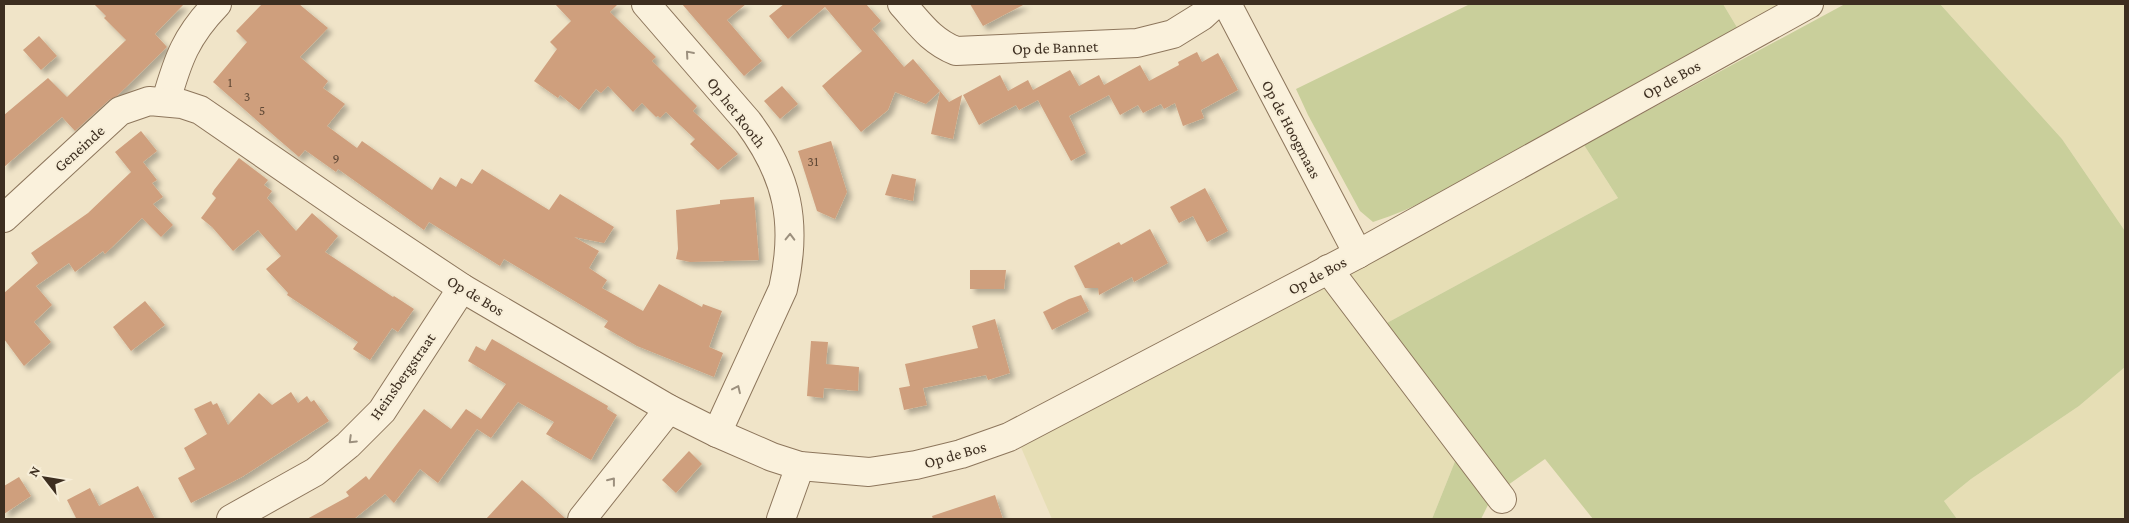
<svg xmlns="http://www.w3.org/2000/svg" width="2129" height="523" viewBox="0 0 2129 523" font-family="'Crimson Pro',serif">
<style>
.farmland{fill:#e6deb5}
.green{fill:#c9cf9b}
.building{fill:#cf9f7d;filter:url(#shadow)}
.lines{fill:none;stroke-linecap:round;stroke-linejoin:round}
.minor-casing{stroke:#8d765c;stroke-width:30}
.minor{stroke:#faf1dc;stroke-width:28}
.oneway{stroke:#9c907e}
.labels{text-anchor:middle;stroke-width:4;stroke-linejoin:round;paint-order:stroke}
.number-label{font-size:14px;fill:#624a37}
.street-label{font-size:16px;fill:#3d2e20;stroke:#f7eed8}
</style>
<defs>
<filter id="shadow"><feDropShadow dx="4.5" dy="4.5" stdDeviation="2.5" flood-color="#0004"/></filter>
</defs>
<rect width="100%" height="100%" fill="#f0e4c8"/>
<g class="farmland">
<polygon points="1723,4 1785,4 1738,29"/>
<polygon points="1940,4 2125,4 2125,231 2062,139"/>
<polygon points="1584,145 1618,198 1385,324 1344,272 1508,183"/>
<polygon points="1323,283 1456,459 1432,519 1052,519 1020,445"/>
<polygon points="2125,367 2125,519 1957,519 1944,501 1971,479 2079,406"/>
</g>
<g class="green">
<path d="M1470,4h253l15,25c-81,45 -161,90 -243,133 -39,22 -79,47 -122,60l-13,-11 -52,-96 -12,-26z"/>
<polygon points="1845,4 1940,4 2062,139 2125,231 2125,367 2079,406 1971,479 1944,501 1957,519 1593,519 1545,459 1508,485 1385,324 1618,198 1584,145"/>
<polygon points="1456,459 1489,503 1481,519 1432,519"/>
</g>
<g class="building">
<polygon points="94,4 184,4 155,34 167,47 117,96 109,100 75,131 62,117 4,167 4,115 48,78 67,97 68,96 126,40 104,18 106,16"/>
<polygon points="262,4 299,4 328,28 300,57 328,81 323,88 345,104 327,126 357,148 362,141 432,190 440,177 456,187 461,178 472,184 482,169 549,210 560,194 614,227 604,243 574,237 599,251 589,268 607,280 602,288 643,311 659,284 702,307 703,304 722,311 709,347 723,353 714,377 637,346 604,327 608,321 504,259 500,266 429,222 424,230 338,169 336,172 305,150 299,157 278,139 213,82 247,42 236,31"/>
<polygon points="555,4 618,4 610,12 656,57 652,61 697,106 693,111 738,154 718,170 690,144 695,139 666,112 660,118 658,116 656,117 642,103 633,112 608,86 601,93 596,89 579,110 560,95 558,98 534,81 557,49 550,42 571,21"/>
<polygon points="682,4 746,4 727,20 762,61 744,76"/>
<polygon points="784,4 866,4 881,21 872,29 904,67 913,59 940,91 926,104 895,92 888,110 861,132 822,86 862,51 825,7 788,39 769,16"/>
<polygon points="970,4 1025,4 983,26"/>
<polygon points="39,36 57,56 41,70 23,50"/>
<polygon points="1197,52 1202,62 1218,53 1238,90 1201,110 1204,118 1183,126 1175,103 1164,109 1161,104 1143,113 1138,105 1120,115 1109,95 1069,116 1086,153 1071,161 1038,100 1019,110 1014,102 1016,105 979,125 963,95 1000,75 1008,91 1028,80 1033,90 1070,70 1079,86 1099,75 1104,85 1140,65 1149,81 1179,65 1178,62"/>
<polygon points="782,86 798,104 780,119 764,101"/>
<polygon points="940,91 949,102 962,95 953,139 931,134"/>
<polygon points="141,131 157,151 143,162 157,180 152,183 163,197 153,204 173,225 161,237 142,218 105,254 103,251 75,272 69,263 36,286 52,305 34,322 51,342 24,366 4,339 4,293 38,263 31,253 88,213 131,172 115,152"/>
<polygon points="831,141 847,192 835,219 817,211 798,151"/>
<polygon points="239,158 268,180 264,185 272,191 267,198 296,231 312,213 338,236 325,252 393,297 394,296 414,309 398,332 392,328 370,360 353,349 358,342 287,295 288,293 266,269 281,256 258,230 233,251 212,227 201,218 216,198 212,194 214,190"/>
<polygon points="892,174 916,179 913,201 885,195"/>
<polygon points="1205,188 1228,231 1207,242 1193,216 1179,223 1170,207"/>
<polygon points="754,197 759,260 690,262 676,259 678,249 676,210 720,204 720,200"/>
<polygon points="1150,229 1168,263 1134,282 1132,277 1099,295 1098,288 1085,288 1074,266 1119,242 1121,245"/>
<polygon points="970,270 1006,270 1004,289 970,289"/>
<polygon points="1081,295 1089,311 1052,330 1043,312 1069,299"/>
<polygon points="145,301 165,325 131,351 113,327"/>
<polygon points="995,319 1010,373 988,380 986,375 923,388 927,405 904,410 899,388 910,386 905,364 978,348 972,326"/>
<polygon points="492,339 608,406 607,409 617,415 591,460 546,434 554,422 518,402 491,438 477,429 438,483 420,469 394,503 385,494 354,519 307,519 349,496 346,492 366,476 369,480 424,409 451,429 466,409 481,419 506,384 468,361 476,346 485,351"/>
<polygon points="811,341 828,342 826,364 859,367 858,391 824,388 823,398 807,396"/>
<polygon points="291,392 298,403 307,396 311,402 314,400 329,421 242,477 191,503 178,478 195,469 184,448 207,434 194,409 211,401 213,405 217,403 228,425 259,393 272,405"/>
<polygon points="689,451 702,464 676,493 662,480"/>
<polygon points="19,477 31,496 4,514 4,486"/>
<polygon points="522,480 542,497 566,519 486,519"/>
<polygon points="138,486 155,519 73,519 76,518 67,500 90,488 99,506"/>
<polygon points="995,495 1003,519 933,519 932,516"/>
</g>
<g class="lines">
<g class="minor-casing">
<g id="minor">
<path d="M646,4l102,118c40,54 50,101 35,167l-66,144"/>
<path d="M902,4c18,20 29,37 54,47l181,-8 36,-9 29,-18 13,-12"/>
<polyline points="1227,4 1358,254"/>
<path d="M166,101c12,-42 20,-65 51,-97"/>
<polyline points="4,218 120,111 149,101 182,104 200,110 351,214 462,288 669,409 717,433 772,457 800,466 869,472 916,465 961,454 1009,437 1358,254 1809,4"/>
<polyline points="1328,269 1502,499"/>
<polyline points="231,519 315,472 348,445 382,411 462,288"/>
<polyline points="582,519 669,409"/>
<polyline points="781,519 800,466"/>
</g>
</g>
<use href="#minor" class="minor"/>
</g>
<defs><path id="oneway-chevron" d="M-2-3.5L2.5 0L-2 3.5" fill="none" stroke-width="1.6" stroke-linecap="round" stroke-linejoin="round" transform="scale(1.25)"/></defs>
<g class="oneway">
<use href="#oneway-chevron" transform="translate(689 54) rotate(-131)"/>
<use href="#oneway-chevron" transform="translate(790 237) rotate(-89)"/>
<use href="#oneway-chevron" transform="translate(737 389) rotate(-65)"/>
<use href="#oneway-chevron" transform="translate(352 440) rotate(136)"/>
<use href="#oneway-chevron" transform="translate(612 481) rotate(-52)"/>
</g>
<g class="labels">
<g class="number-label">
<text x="230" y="87">1</text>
<text x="247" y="101">3</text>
<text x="262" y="115">5</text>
<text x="336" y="163">9</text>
<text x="813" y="166">31</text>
</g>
<g class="street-label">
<text transform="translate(1055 47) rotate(-2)" y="6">Op de Bannet</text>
<text transform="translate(1671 79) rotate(-29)" y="6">Op de Bos</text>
<text transform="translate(737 112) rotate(52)" y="6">Op het Rooth</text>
<text transform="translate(1292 129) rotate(62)" y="6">Op de Hoogmaas</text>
<text transform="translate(79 148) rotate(-42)" y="6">Geneinde</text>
<text transform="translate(1317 275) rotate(-28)" y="6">Op de Bos</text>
<text transform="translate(476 295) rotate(31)" y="6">Op de Bos</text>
<text transform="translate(402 376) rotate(-55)" y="6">Heinsbergstraat</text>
<text transform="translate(955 454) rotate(-16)" y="6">Op de Bos</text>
</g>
</g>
<rect width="2129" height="523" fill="none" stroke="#3d2e20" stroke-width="10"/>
<g transform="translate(45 478) rotate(301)" stroke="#f7eed8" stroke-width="4" paint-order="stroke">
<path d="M0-4L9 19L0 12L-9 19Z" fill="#3d2e20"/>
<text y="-8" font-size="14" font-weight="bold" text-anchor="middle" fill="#3d2e20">N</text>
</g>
</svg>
